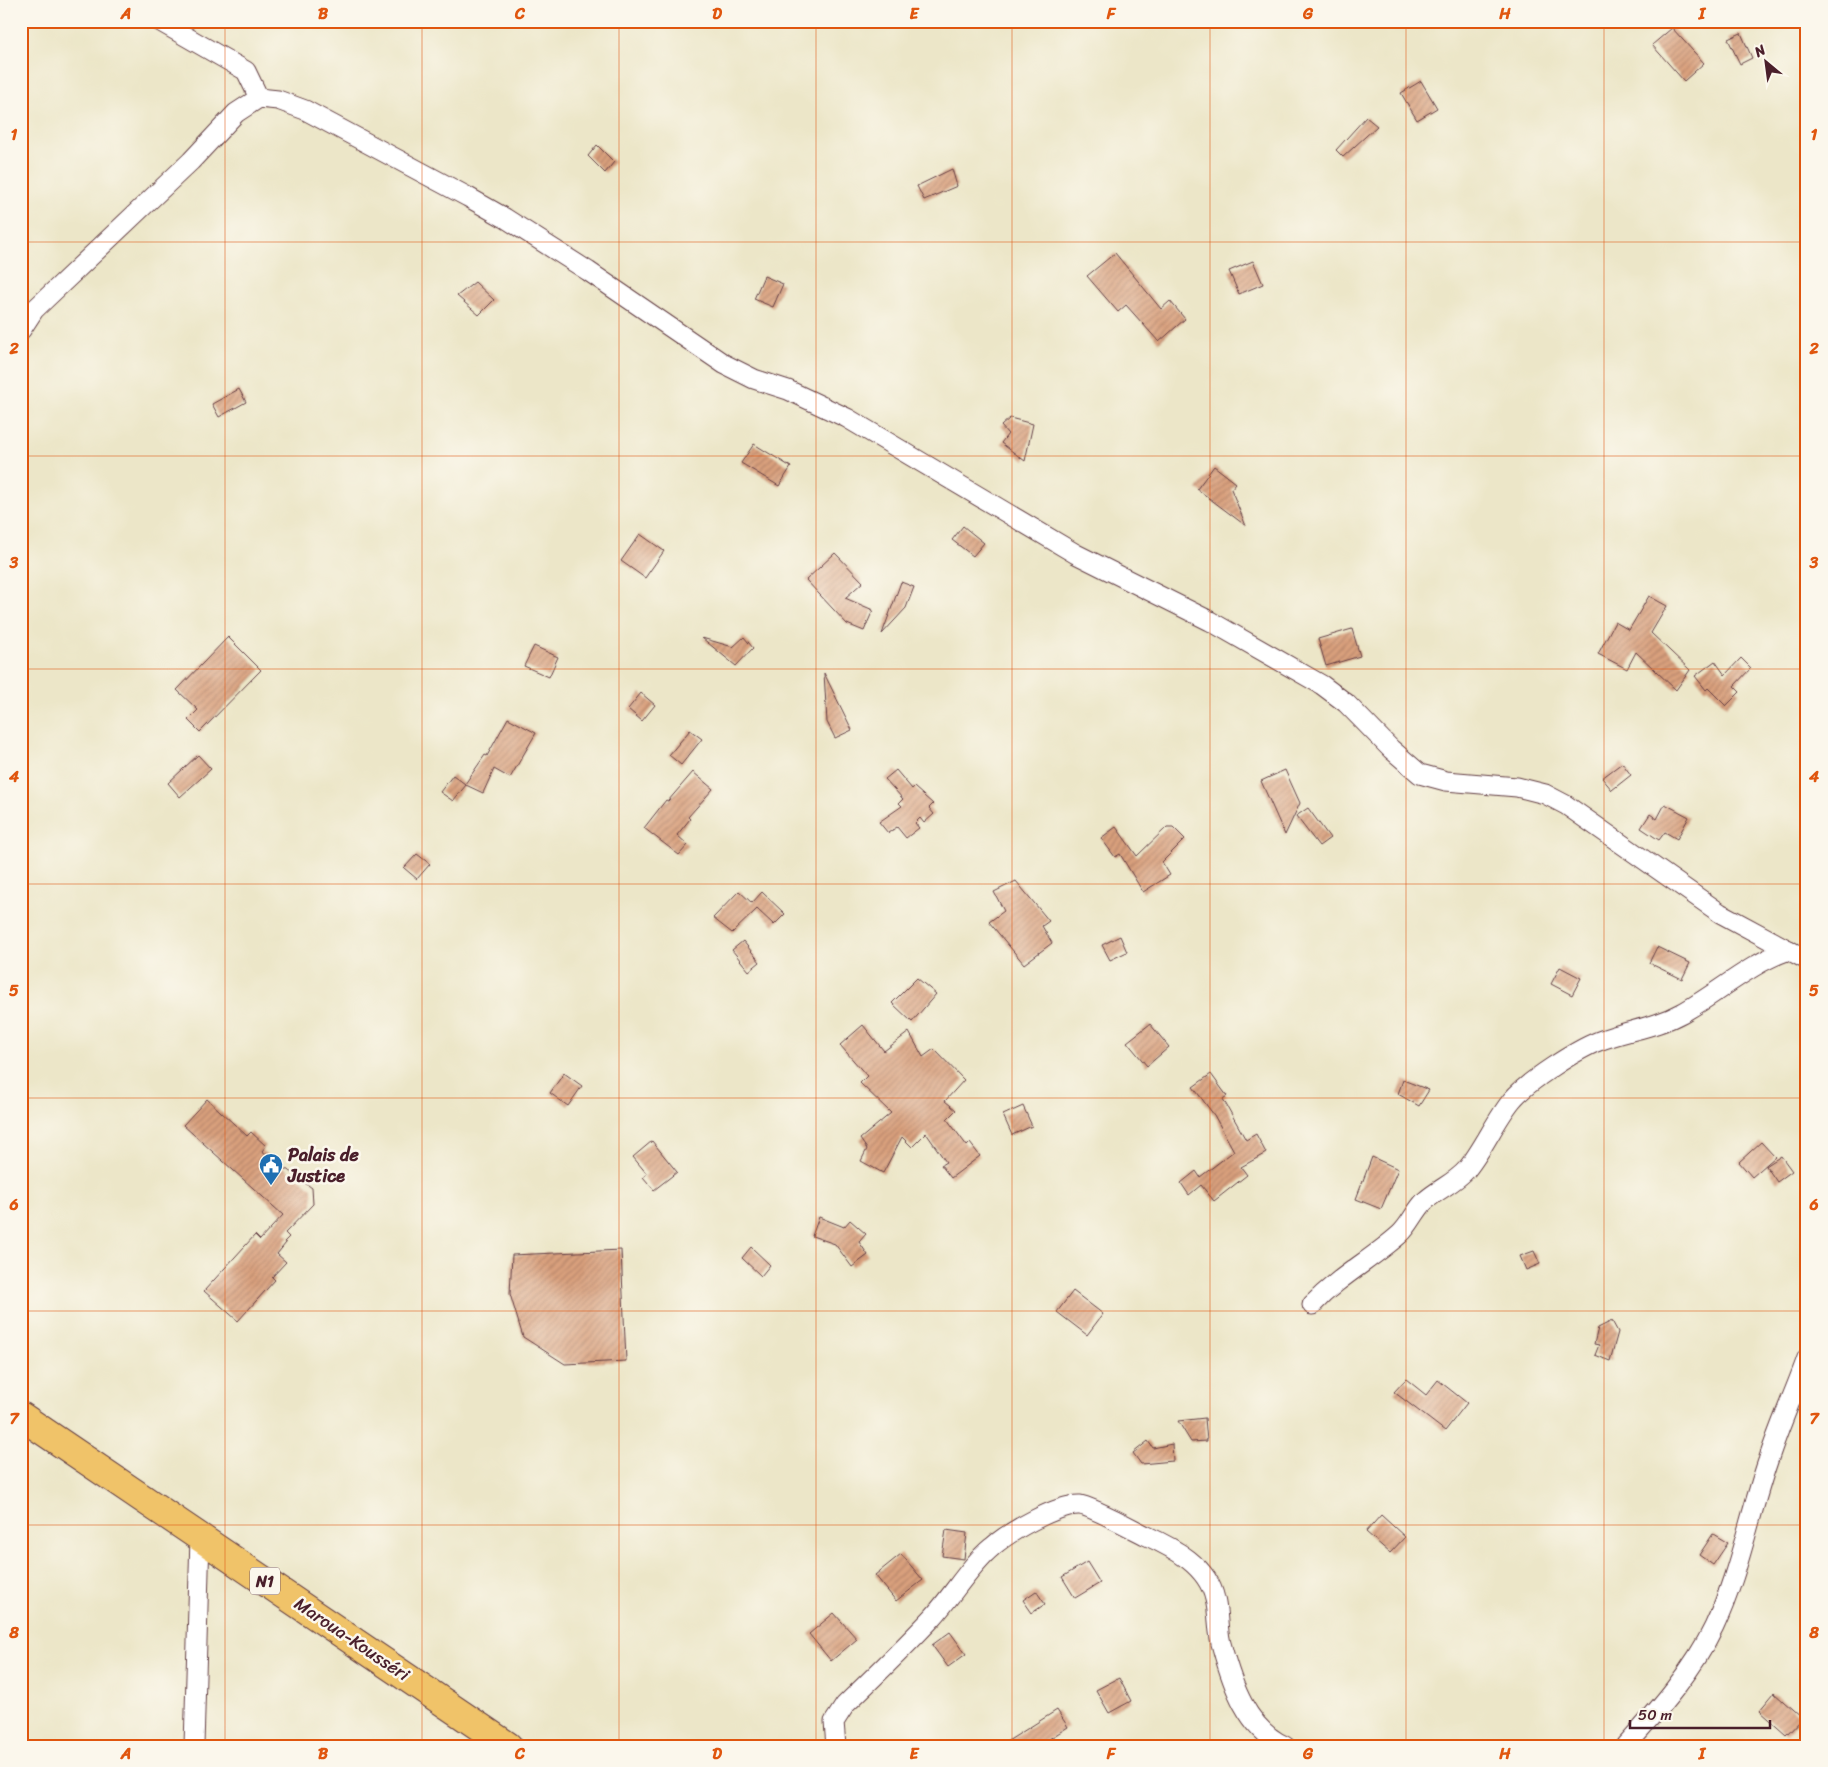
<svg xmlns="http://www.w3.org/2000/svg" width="1828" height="1767" viewBox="0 0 1828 1767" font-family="Sriracha,sans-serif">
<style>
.building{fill:url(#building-hatch)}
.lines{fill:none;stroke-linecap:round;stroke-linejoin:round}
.street-casing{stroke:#623d43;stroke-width:21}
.highway-casing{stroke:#623d43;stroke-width:30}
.street{stroke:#fff;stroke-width:19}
.highway{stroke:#f0c369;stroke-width:28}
.grid{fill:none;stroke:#e0560e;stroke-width:1;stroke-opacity:0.55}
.labels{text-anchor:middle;stroke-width:5;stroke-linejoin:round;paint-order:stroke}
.shield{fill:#fbf7ec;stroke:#7f6065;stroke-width:1}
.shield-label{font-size:16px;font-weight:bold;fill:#4a1f2b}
.poi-label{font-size:18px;font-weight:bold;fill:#4a1f2b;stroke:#fbf7ec;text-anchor:start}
.street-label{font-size:18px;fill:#4a1f2b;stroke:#fbf7ec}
.neatline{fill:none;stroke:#e0560e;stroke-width:2}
.grid-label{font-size:16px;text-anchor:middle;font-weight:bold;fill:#e0560e}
</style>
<defs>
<pattern id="building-hatch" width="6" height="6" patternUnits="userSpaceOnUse" patternTransform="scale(1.25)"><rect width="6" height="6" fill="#d9a07d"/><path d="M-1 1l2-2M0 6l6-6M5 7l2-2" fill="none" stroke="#b28267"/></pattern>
</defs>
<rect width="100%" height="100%" fill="#fbf7ec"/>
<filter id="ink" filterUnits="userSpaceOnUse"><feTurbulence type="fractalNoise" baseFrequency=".02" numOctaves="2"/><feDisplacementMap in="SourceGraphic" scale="10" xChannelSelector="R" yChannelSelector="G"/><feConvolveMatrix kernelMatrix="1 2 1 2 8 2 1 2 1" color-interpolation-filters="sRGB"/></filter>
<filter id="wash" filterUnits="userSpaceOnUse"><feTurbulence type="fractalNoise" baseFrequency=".0096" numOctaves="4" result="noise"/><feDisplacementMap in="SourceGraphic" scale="20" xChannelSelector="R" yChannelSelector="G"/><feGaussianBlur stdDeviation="1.12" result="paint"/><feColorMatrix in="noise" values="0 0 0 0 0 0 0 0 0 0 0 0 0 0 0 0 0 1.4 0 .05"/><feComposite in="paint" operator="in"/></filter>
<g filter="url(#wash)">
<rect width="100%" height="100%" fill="#ece6c8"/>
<g id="blocks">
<g class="building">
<polygon points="1672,28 1704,63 1684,81 1652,45"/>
<polygon points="1741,33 1752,58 1740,64 1728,39"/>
<polygon points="1421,81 1437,108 1417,120 1401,93"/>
<polygon points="1366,117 1377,126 1343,157 1336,150"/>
<polygon points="597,145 614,162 605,173 588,156"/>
<polygon points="952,169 957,186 924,200 917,186"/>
<polygon points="1115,253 1161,309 1170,301 1185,319 1159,342 1126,305 1118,312 1087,276"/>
<polygon points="1253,261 1263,284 1239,294 1229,271"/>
<polygon points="764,276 783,284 773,307 754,299"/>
<polygon points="475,282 494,300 479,315 457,296"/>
<polygon points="239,389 246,402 219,417 212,404"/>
<polygon points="1010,418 1033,424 1025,461 1001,443 1008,434 1001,426"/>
<polygon points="754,444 791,467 779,486 741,463"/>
<polygon points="1214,466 1236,483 1231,489 1246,526 1197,489"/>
<polygon points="963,526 984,543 973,556 952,540"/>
<polygon points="640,534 664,551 645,578 621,561"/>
<polygon points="835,553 863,582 845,598 873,610 864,631 847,624 806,580"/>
<polygon points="901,582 914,587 906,608 882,634"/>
<polygon points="1649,596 1667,606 1651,633 1690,670 1676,690 1636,652 1627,669 1598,654 1615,622 1629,630"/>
<polygon points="1352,629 1360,656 1326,666 1318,639"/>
<polygon points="228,637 261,670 200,732 188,720 198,710 177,690"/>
<polygon points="744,637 753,648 736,666 702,638 733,647"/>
<polygon points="534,646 558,657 549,677 524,666"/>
<polygon points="1741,658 1751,668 1734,686 1740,692 1726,706 1708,688 1706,690 1695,676 1715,661 1725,675"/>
<polygon points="824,673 852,730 835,738 827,722"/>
<polygon points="641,693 655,705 642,721 628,709"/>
<polygon points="508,718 536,733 510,778 494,769 483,793 466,785 453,801 440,792 453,775 465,784 485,755 487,756"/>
<polygon points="690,730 702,739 681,765 669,755"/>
<polygon points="198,755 211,769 180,797 168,783"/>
<polygon points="1622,763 1631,775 1612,790 1602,778"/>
<polygon points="896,770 912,789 914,787 933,804 929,808 934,814 924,823 920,818 915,823 919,828 906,838 897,827 888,833 879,822 902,806 899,803 903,799 885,779"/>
<polygon points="1285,770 1300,803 1285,835 1261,781"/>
<polygon points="693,772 713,789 688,817 690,819 677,835 688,845 679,855 644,828 666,800 668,801"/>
<polygon points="1665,804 1689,817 1677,839 1665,832 1659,840 1641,828 1650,814 1657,819"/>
<polygon points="1308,808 1330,838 1319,846 1296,816"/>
<polygon points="1116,827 1137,856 1167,827 1173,827 1185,839 1162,862 1170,875 1143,892 1120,854 1115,857 1101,838"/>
<polygon points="417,854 430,864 417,879 404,868"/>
<polygon points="1016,881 1049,921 1042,926 1052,943 1024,964 989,922 1004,911 994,892"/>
<polygon points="739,891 752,903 762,892 785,914 774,925 757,909 732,933 713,918"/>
<polygon points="1120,936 1127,952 1110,960 1102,945"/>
<polygon points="743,941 760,962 749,971 732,950"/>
<polygon points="1657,947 1690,963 1682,979 1649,963"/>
<polygon points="1560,967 1581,978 1572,995 1551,984"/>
<polygon points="917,978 936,994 912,1022 892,1003"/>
<polygon points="1150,1024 1169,1047 1147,1066 1127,1042"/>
<polygon points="863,1025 884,1051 909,1032 923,1057 934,1049 964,1080 945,1101 956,1110 947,1119 967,1146 970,1143 980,1156 951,1178 941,1165 946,1162 926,1133 912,1147 902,1137 883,1173 861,1161 867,1149 860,1139 891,1113 860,1083 867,1076 840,1045"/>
<polygon points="564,1073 582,1086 568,1106 550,1093"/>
<polygon points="1211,1074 1227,1096 1223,1099 1246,1140 1256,1134 1266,1153 1241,1167 1247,1175 1214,1201 1201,1185 1189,1195 1181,1183 1196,1171 1200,1177 1234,1151 1214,1115 1193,1087"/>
<polygon points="1403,1080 1429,1090 1419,1106 1398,1094"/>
<polygon points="207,1099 247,1136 251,1132 266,1146 262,1151 312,1188 313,1204 285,1233 289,1237 284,1242 286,1243 277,1254 286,1262 272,1277 275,1280 238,1321 204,1291 255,1235 260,1240 283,1215 183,1125"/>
<polygon points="1023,1106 1032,1126 1012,1135 1003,1115"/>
<polygon points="652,1141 677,1172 654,1190 643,1177 647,1174 633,1157"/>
<polygon points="1761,1142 1775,1157 1752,1177 1739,1162"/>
<polygon points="1781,1156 1792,1171 1777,1182 1766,1166"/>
<polygon points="1372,1157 1398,1169 1381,1209 1356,1199"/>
<polygon points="819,1217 844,1227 850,1220 866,1234 859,1242 868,1255 852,1267 835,1244 812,1236"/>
<polygon points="751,1247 770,1265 761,1276 742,1258"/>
<polygon points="621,1250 626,1361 565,1364 523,1337 510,1294 512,1255"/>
<polygon points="1534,1251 1540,1264 1526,1270 1520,1256"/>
<polygon points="1073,1291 1103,1314 1087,1335 1057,1312"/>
<polygon points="1612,1321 1618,1332 1610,1361 1595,1355 1599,1345 1594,1344 1598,1328"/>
<polygon points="1406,1379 1426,1395 1438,1380 1467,1403 1445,1431 1394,1392"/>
<polygon points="1205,1418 1207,1441 1191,1442 1178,1421"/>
<polygon points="1148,1441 1153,1448 1172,1444 1173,1461 1141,1464 1133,1453"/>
<polygon points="1381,1515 1405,1537 1390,1553 1366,1532"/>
<polygon points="946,1530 967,1533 964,1559 942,1556"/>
<polygon points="1713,1534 1728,1543 1713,1565 1699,1555"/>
<polygon points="901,1554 923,1580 896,1601 875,1575"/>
<polygon points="1087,1562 1100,1583 1075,1598 1062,1577"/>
<polygon points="1036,1591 1045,1604 1032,1613 1023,1600"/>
<polygon points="834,1613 857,1639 831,1661 809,1634"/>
<polygon points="950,1632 966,1654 948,1667 932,1645"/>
<polygon points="1119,1678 1131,1701 1109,1713 1096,1690"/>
<polygon points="1774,1693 1802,1718 1786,1735 1759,1711"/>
<polygon points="1057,1710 1068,1727 1038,1746 1000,1746"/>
</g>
</g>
</g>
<g filter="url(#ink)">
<use href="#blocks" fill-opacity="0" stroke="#623d43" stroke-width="1"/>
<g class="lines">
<g class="street-casing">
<g id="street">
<polyline points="159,21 246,71 259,98"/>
<polyline points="21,330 34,310 191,161 236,113 259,98 278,100 305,110 468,197 505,218 588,271 724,364 754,379 788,390 847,418 1076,554 1210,621 1322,685 1346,703 1391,749 1420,774 1446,781 1517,787 1545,794 1566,805 1720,913 1807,960"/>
<path d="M1312,1305c27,-29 59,-45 88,-71 10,-9 15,-23 25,-33 13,-12 30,-18 42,-32 17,-21 28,-48 45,-69 16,-19 64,-50 87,-59 28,-11 56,-13 83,-28 36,-20 67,-49 107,-63"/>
<polyline points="194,1746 200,1537"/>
<path d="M836,1746l-2,-24 11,-17c30,-29 60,-58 88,-88 19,-21 38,-53 59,-70 17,-15 65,-43 88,-42 10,1 53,24 65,30 29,13 63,31 70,64 4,15 2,33 7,48 10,37 25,82 63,99"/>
<path d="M1626,1746c32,-36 67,-75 88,-119 25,-53 35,-111 54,-166 11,-35 27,-69 39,-103"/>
</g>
</g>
<g class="highway-casing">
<polyline id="highway" points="21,1416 508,1746"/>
</g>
<use href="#street" class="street"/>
<use href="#highway" class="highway"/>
</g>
</g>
<path class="grid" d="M225,21v1725M422,21v1725M619,21v1725M816,21v1725M1012,21v1725M1210,21v1725M1406,21v1725M1604,21v1725M21,242h1786M21,456h1786M21,669h1786M21,884h1786M21,1098h1786M21,1311h1786M21,1525h1786"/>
<defs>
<g id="civic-pin" transform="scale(1.25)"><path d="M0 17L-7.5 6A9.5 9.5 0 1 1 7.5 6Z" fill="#1f6fb2" stroke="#fbf7ec"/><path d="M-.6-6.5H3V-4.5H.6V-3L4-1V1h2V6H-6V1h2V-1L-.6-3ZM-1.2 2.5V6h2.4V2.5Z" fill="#fff"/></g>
</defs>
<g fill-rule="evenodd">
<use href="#civic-pin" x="271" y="1165"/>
</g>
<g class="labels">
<rect class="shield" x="250" y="1567.5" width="30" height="27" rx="4"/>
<g class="shield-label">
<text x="265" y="1587">N1</text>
</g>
<g class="poi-label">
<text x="288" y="1161">Palais de<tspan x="288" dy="21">Justice</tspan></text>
</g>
<g class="street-label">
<text transform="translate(352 1639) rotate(34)" y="6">Maroua-Kousséri</text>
</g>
</g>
<rect width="1828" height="1767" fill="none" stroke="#fbf7ec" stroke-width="55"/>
<g transform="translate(1766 62) rotate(331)" stroke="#fbf7ec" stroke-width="4" paint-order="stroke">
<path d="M0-4L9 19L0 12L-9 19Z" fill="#4a1f2b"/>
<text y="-8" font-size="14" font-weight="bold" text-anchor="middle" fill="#4a1f2b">N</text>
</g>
<path d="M1630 1720v8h140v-8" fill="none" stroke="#4a1f2b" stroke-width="2.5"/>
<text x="1638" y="1720" font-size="15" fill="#4a1f2b" stroke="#fbf7ec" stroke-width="4" paint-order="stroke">50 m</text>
<rect x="28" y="28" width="1772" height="1712" class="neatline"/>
<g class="grid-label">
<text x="126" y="19">A</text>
<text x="323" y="19">B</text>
<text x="520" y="19">C</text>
<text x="717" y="19">D</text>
<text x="914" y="19">E</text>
<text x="1111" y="19">F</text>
<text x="1308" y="19">G</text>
<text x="1505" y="19">H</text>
<text x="1702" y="19">I</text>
<text x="14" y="140">1</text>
<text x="1814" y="140">1</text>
<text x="14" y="354">2</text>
<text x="1814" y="354">2</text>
<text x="14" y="568">3</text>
<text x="1814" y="568">3</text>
<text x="14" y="782">4</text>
<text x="1814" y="782">4</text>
<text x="14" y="996">5</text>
<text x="1814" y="996">5</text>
<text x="14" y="1210">6</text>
<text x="1814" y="1210">6</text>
<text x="14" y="1424">7</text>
<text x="1814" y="1424">7</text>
<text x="14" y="1638">8</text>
<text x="1814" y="1638">8</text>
<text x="126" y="1759">A</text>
<text x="323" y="1759">B</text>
<text x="520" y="1759">C</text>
<text x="717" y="1759">D</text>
<text x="914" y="1759">E</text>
<text x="1111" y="1759">F</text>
<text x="1308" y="1759">G</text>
<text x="1505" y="1759">H</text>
<text x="1702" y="1759">I</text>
</g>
</svg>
